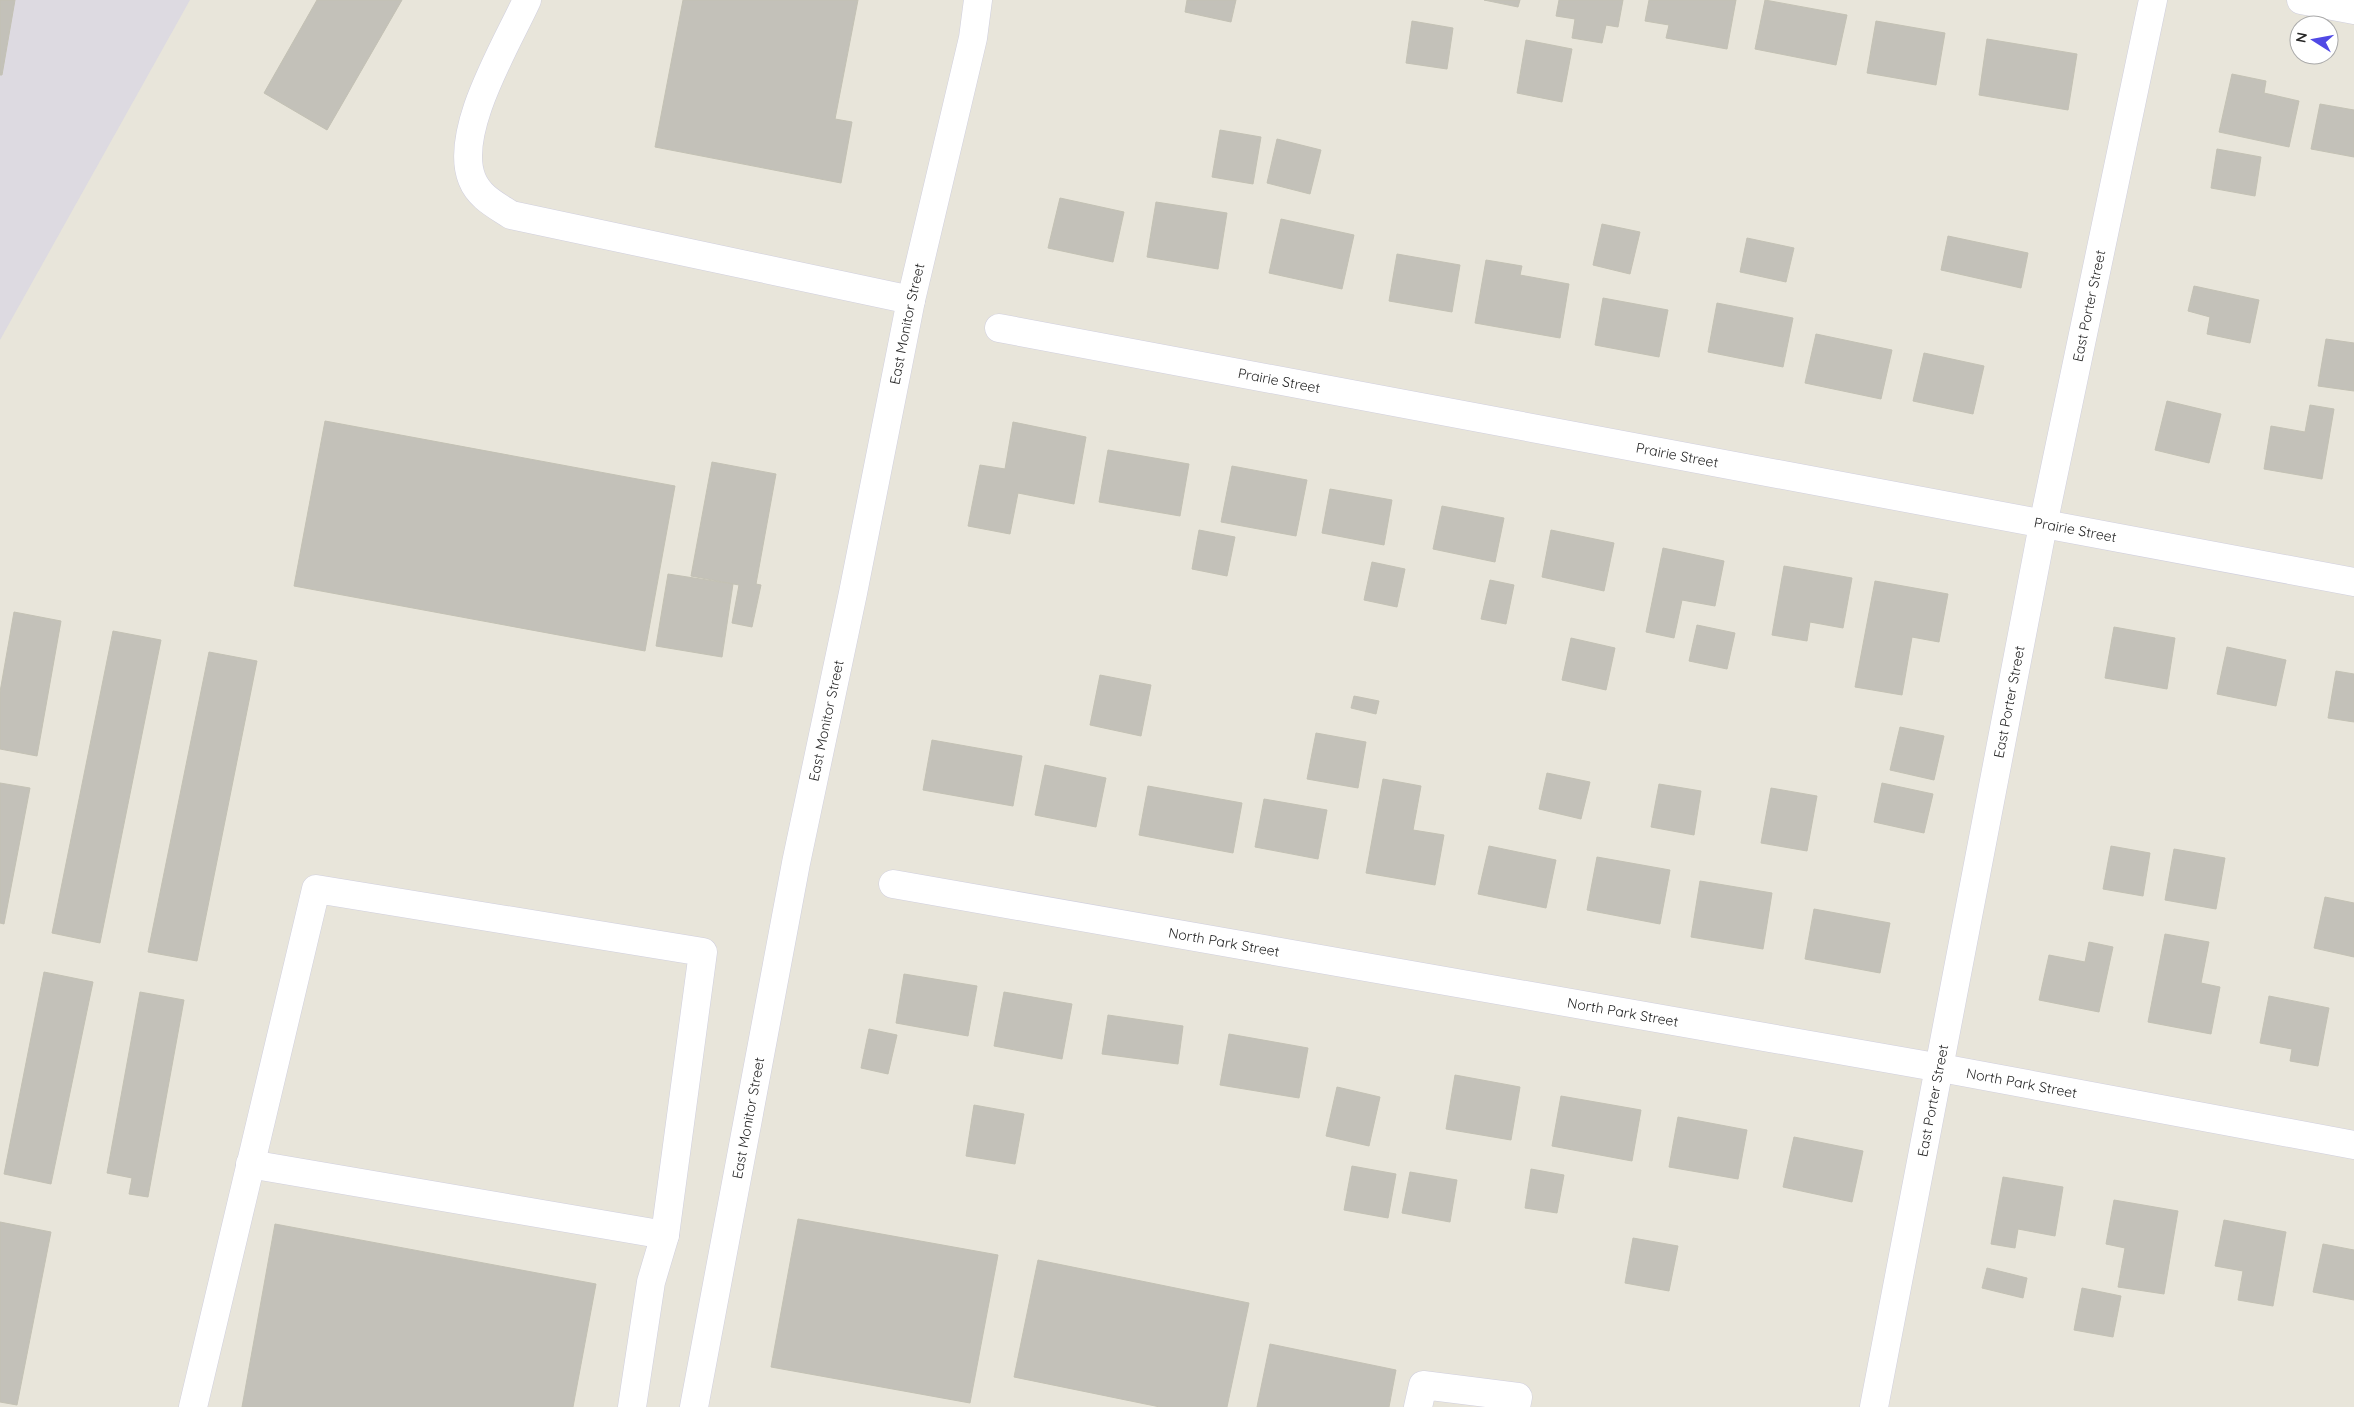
<svg xmlns="http://www.w3.org/2000/svg" width="2354" height="1407" viewBox="0 0 2354 1407" font-family="Quicksand,sans-serif">
<style>
.industrial{fill:#dddae1}
.building{fill:#c3c1b9;stroke:#c3c1b4}
.lines{fill:none;stroke-linecap:round;stroke-linejoin:round}
.minor-casing{stroke:#d0cfde;stroke-width:29}
.minor{stroke:#fff;stroke-width:28}
.labels{text-anchor:middle;stroke-width:4;stroke-linejoin:round;paint-order:stroke}
.street-label{font-size:14px;fill:#272727;stroke:#fff}
</style>
<rect width="100%" height="100%" fill="#e8e5da"/>
<polygon class="industrial" points="0,0 190,0 0,340"/>
<g class="building">
<polygon points="0,0 15,0 2,75 0,75"/>
<polygon points="317,0 402,0 327,130 264,93"/>
<polygon points="683,0 858,0 835,119 852,122 841,183 655,147"/>
<polygon points="1187,0 1236,0 1231,22 1185,12"/>
<polygon points="1484,0 1520,0 1518,7"/>
<polygon points="1559,0 1623,0 1618,27 1606,25 1602,43 1572,38 1575,19 1556,16"/>
<polygon points="1649,0 1736,0 1727,49 1666,38 1669,25 1645,21"/>
<polygon points="1765,0 1847,15 1836,65 1755,49"/>
<polygon points="1412,21 1453,28 1447,69 1406,63"/>
<polygon points="1876,21 1945,33 1936,85 1867,73"/>
<polygon points="1987,39 2077,54 2068,110 1979,95"/>
<polygon points="1526,40 1572,49 1562,102 1517,93"/>
<polygon points="2232,74 2266,81 2264,93 2299,101 2289,147 2219,132"/>
<polygon points="2320,104 2354,110 2354,157 2311,149"/>
<polygon points="1220,130 1261,137 1253,184 1212,177"/>
<polygon points="1277,139 1321,150 1310,194 1267,183"/>
<polygon points="2217,149 2261,157 2255,196 2211,188"/>
<polygon points="1060,198 1124,212 1113,262 1048,248"/>
<polygon points="1156,202 1227,213 1218,269 1147,257"/>
<polygon points="1281,219 1354,235 1342,289 1269,273"/>
<polygon points="1602,224 1640,232 1630,274 1593,265"/>
<polygon points="1948,236 2028,253 2021,288 1941,270"/>
<polygon points="1747,238 1794,248 1786,282 1740,272"/>
<polygon points="1397,254 1460,265 1452,312 1389,301"/>
<polygon points="1486,260 1522,266 1520,275 1569,284 1560,338 1475,323"/>
<polygon points="2194,286 2259,300 2250,343 2207,334 2210,317 2188,311"/>
<polygon points="1603,298 1668,310 1659,357 1595,345"/>
<polygon points="1717,303 1793,318 1783,367 1708,352"/>
<polygon points="1816,334 1892,350 1881,399 1805,383"/>
<polygon points="2326,339 2354,343 2354,391 2318,386"/>
<polygon points="1924,353 1984,366 1973,414 1913,401"/>
<polygon points="2167,401 2221,414 2209,463 2155,450"/>
<polygon points="2310,405 2334,409 2322,479 2264,469 2271,426 2305,432"/>
<polygon points="325,421 675,486 645,651 294,586"/>
<polygon points="1013,422 1086,437 1074,504 1018,493 1010,534 968,526 980,465 1005,469"/>
<polygon points="1108,450 1189,464 1180,516 1099,502"/>
<polygon points="712,462 776,474 756,584 761,585 752,627 732,623 739,585 691,576"/>
<polygon points="1232,466 1307,480 1296,536 1221,522"/>
<polygon points="1330,489 1392,500 1384,545 1322,533"/>
<polygon points="1442,506 1504,518 1495,562 1433,549"/>
<polygon points="1199,530 1235,537 1227,576 1192,569"/>
<polygon points="1551,530 1614,543 1604,591 1542,577"/>
<polygon points="1663,548 1724,561 1715,606 1682,600 1674,638 1646,632"/>
<polygon points="1372,562 1405,569 1397,607 1364,600"/>
<polygon points="1784,566 1852,578 1843,628 1810,622 1807,641 1772,635"/>
<polygon points="668,574 733,584 722,657 656,646"/>
<polygon points="1490,580 1514,585 1506,624 1481,619"/>
<polygon points="1875,581 1948,594 1939,642 1912,637 1902,695 1855,687"/>
<polygon points="14,612 61,621 37,756 0,749 0,692"/>
<polygon points="1697,625 1735,633 1727,669 1689,661"/>
<polygon points="2114,627 2175,638 2167,689 2105,678"/>
<polygon points="113,631 161,640 100,943 52,933"/>
<polygon points="1571,638 1615,648 1606,690 1562,680"/>
<polygon points="2227,647 2286,660 2276,706 2217,694"/>
<polygon points="209,652 257,661 197,961 148,952"/>
<polygon points="2336,671 2354,674 2354,722 2328,718"/>
<polygon points="1100,675 1151,685 1141,736 1090,725"/>
<polygon points="1354,696 1379,701 1376,714 1351,708"/>
<polygon points="1900,727 1944,736 1934,780 1890,770"/>
<polygon points="1316,733 1366,742 1358,788 1307,779"/>
<polygon points="932,740 1022,756 1013,806 923,790"/>
<polygon points="1045,765 1106,778 1096,827 1035,815"/>
<polygon points="1547,773 1590,782 1581,819 1539,809"/>
<polygon points="1383,779 1421,786 1413,830 1444,835 1435,885 1366,873"/>
<polygon points="0,783 30,788 4,924 0,923"/>
<polygon points="1882,783 1933,794 1924,833 1874,822"/>
<polygon points="1659,784 1701,791 1694,835 1651,827"/>
<polygon points="1148,786 1242,803 1233,853 1139,835"/>
<polygon points="1771,788 1817,796 1807,851 1761,843"/>
<polygon points="1264,799 1327,810 1318,859 1255,847"/>
<polygon points="1489,846 1556,860 1546,908 1478,894"/>
<polygon points="2111,846 2150,853 2143,896 2103,889"/>
<polygon points="2174,849 2225,858 2216,909 2165,900"/>
<polygon points="1597,857 1670,870 1660,924 1587,910"/>
<polygon points="1700,881 1772,893 1763,949 1691,937"/>
<polygon points="2325,897 2354,903 2354,957 2314,948"/>
<polygon points="1814,909 1890,923 1880,973 1805,959"/>
<polygon points="2165,934 2209,942 2201,983 2220,987 2211,1034 2148,1022"/>
<polygon points="2089,942 2113,947 2099,1012 2039,1000 2049,955 2085,962"/>
<polygon points="44,972 93,982 51,1184 4,1174"/>
<polygon points="904,974 977,986 968,1036 896,1023"/>
<polygon points="140,992 184,1000 148,1197 129,1194 132,1178 107,1173"/>
<polygon points="1004,992 1072,1004 1062,1059 994,1046"/>
<polygon points="2269,996 2329,1008 2318,1066 2290,1061 2292,1049 2260,1043"/>
<polygon points="1108,1015 1183,1026 1178,1064 1102,1054"/>
<polygon points="869,1029 897,1035 888,1074 861,1068"/>
<polygon points="1229,1034 1308,1048 1299,1098 1220,1085"/>
<polygon points="1455,1075 1520,1087 1511,1140 1446,1129"/>
<polygon points="1337,1087 1380,1097 1369,1146 1326,1136"/>
<polygon points="1561,1096 1641,1110 1632,1161 1552,1146"/>
<polygon points="974,1105 1024,1114 1015,1164 966,1156"/>
<polygon points="1678,1117 1747,1130 1738,1179 1669,1167"/>
<polygon points="1794,1137 1863,1151 1852,1202 1783,1187"/>
<polygon points="1352,1166 1396,1174 1388,1218 1344,1210"/>
<polygon points="1531,1169 1564,1175 1557,1213 1525,1208"/>
<polygon points="1410,1172 1457,1180 1450,1222 1402,1213"/>
<polygon points="2003,1177 2063,1187 2055,1236 2018,1229 2015,1248 1991,1244"/>
<polygon points="2114,1200 2178,1211 2164,1294 2118,1287 2125,1248 2106,1244"/>
<polygon points="798,1219 998,1255 970,1403 771,1367"/>
<polygon points="2224,1220 2286,1232 2273,1306 2238,1300 2243,1271 2215,1266"/>
<polygon points="0,1222 51,1232 17,1405 0,1402"/>
<polygon points="275,1224 596,1284 573,1407 242,1407"/>
<polygon points="1633,1238 1678,1246 1669,1291 1625,1283"/>
<polygon points="2323,1244 2354,1250 2354,1300 2313,1292"/>
<polygon points="1038,1260 1249,1303 1227,1407 1160,1407 1014,1377"/>
<polygon points="1987,1268 2027,1278 2023,1298 1982,1288"/>
<polygon points="2082,1288 2121,1296 2113,1337 2074,1330"/>
<polygon points="1270,1344 1396,1370 1389,1407 1257,1407"/>
</g>
<g class="lines">
<g class="minor-casing">
<g id="minor">
<path d="M527,0c-20,44 -74,132 -55,179 7,18 24,26 39,36l400,85"/>
<polyline points="2301,0 2354,10"/>
<path id="s1" d="M999,328l1355,254"/>
<path id="s2" d="M893,884l1048,184 413,77"/>
<polyline points="250,1164 665,1235"/>
<polyline points="193,1407 316,889 703,952 665,1235 651,1282 632,1407"/>
<path id="s3" d="M694,1407l102,-544 57,-270 58,-293 62,-262 5,-38"/>
<polyline points="1418,1407 1423,1385 1518,1397 1516,1407"/>
<path id="s4" d="M1874,1407l169,-882 110,-525"/>
</g>
</g>
<use href="#minor" class="minor"/>
</g>
<g class="labels">
<g class="street-label">
<text dy="5" stroke="none"><textPath href="#s4" startOffset="1122">East Porter Street</textPath></text>
<text dy="5" stroke="none"><textPath href="#s3" startOffset="1104">East Monitor Street</textPath></text>
<text dy="5" stroke="none"><textPath href="#s1" startOffset="285">Prairie Street</textPath></text>
<text dy="5" stroke="none"><textPath href="#s1" startOffset="690">Prairie Street</textPath></text>
<text dy="5" stroke="none"><textPath href="#s1" startOffset="1095">Prairie Street</textPath></text>
<text dy="5" stroke="none"><textPath href="#s4" startOffset="718">East Porter Street</textPath></text>
<text dy="5" stroke="none"><textPath href="#s3" startOffset="699">East Monitor Street</textPath></text>
<text dy="5" stroke="none"><textPath href="#s2" startOffset="336">North Park Street</textPath></text>
<text dy="5" stroke="none"><textPath href="#s2" startOffset="741">North Park Street</textPath></text>
<text dy="5" stroke="none"><textPath href="#s2" startOffset="1146">North Park Street</textPath></text>
<text dy="5" stroke="none"><textPath href="#s4" startOffset="312">East Porter Street</textPath></text>
<text dy="5" stroke="none"><textPath href="#s3" startOffset="294">East Monitor Street</textPath></text>
</g>
</g>
<g transform="translate(2314 40) rotate(281)"><circle r="24" fill="#ffffff" stroke="#a9a9a9"/>
<path d="M0-4L9 19L0 12L-9 19Z" fill="#5049e5"/>
<text y="-8" font-size="14" font-weight="bold" text-anchor="middle" fill="#272727">N</text>
</g>
</svg>
